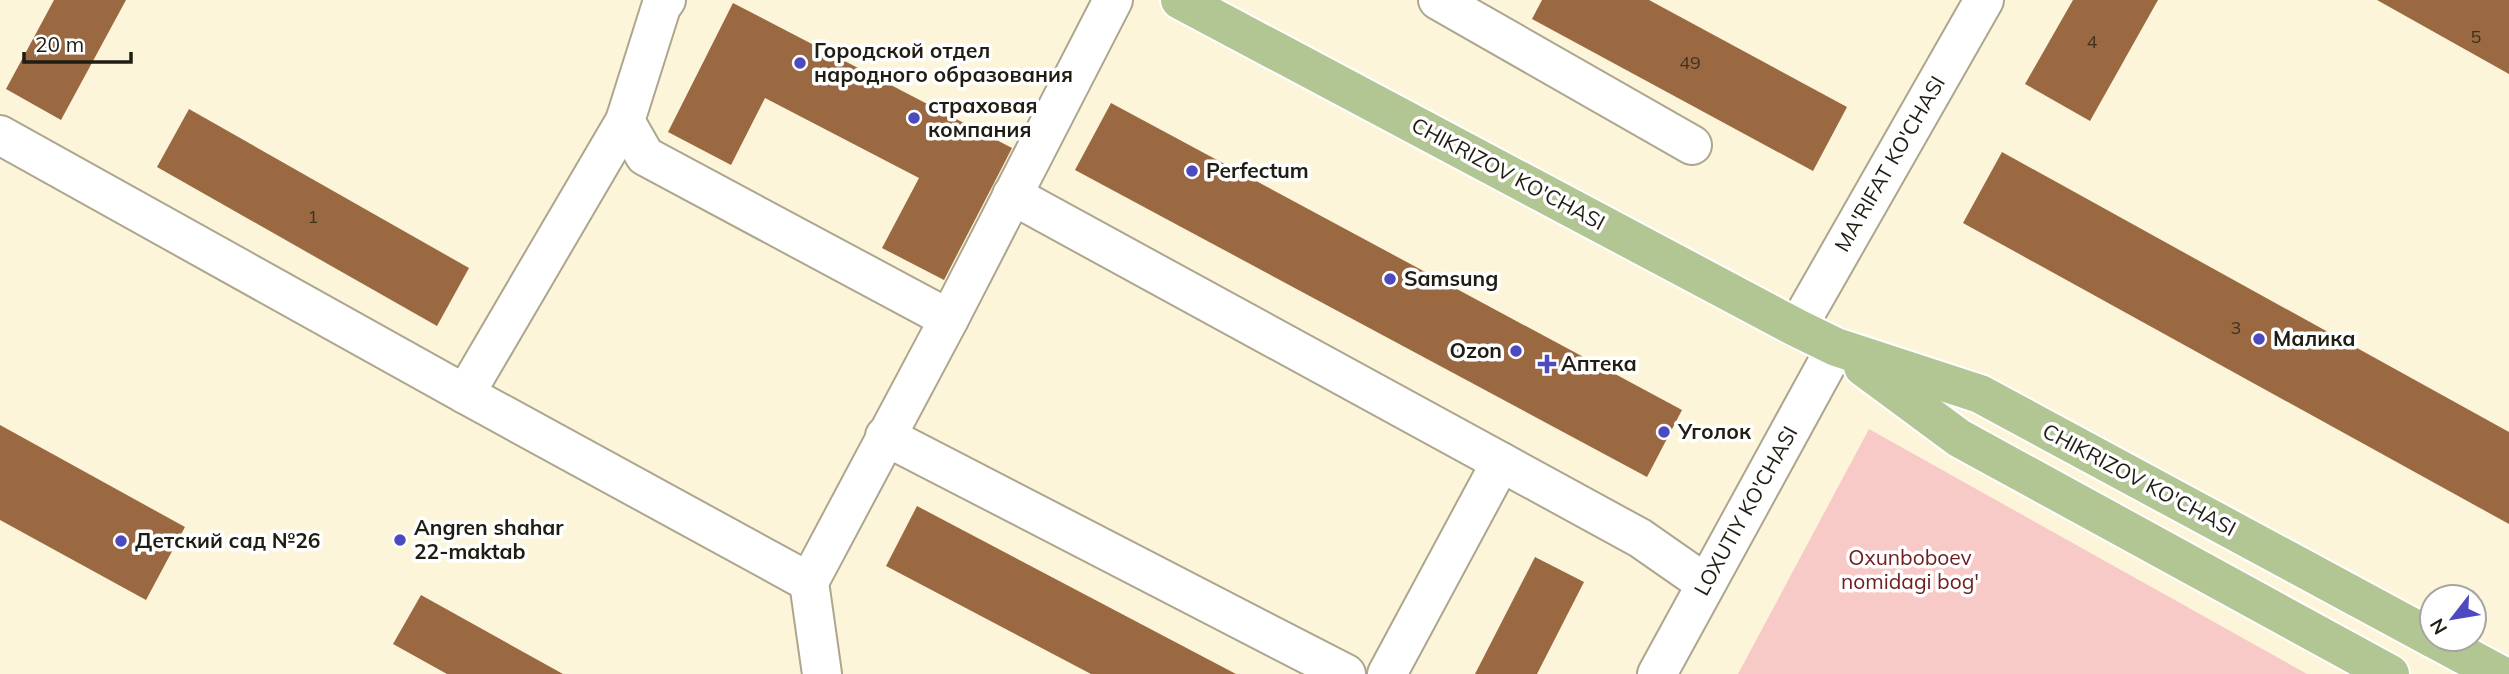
<svg xmlns="http://www.w3.org/2000/svg" width="2509" height="674" viewBox="0 0 2509 674" font-family="Mulish,sans-serif">
<style>
.green{fill:#f8cac7}
.building{fill:#9a6942}
.lines{fill:none;stroke-linecap:round;stroke-linejoin:round}
.minor-casing{stroke:#ada58d;stroke-width:42}
.major-casing{stroke:#fff;stroke-width:42}
.minor{stroke:#fff;stroke-width:38}
.major{stroke:#b2c694;stroke-width:38}
.poi-dot{fill:#4d4ac0;stroke:#fff;stroke-width:2.5}
.labels{text-anchor:middle;stroke-width:7;stroke-linejoin:round;paint-order:stroke}
.number-label{font-size:18px;fill:#3e301f}
.poi-label{font-size:21px;font-weight:bold;fill:#201d13;stroke:#fff;text-anchor:start}
.street-label{font-size:21px;fill:#201d13;stroke:#fff}
.park-label{font-size:21px;fill:#712022;stroke:#fff}
</style>
<rect width="100%" height="100%" fill="#fdf5da"/>
<polygon class="green" points="1869,429 2307,674 1738,674"/>
<g class="building">
<polygon points="54,0 126,0 61,120 6,89"/>
<polygon points="1542,0 1649,0 1847,107 1813,171 1532,19"/>
<polygon points="2073,0 2158,0 2090,121 2025,84"/>
<polygon points="2377,0 2509,0 2509,74"/>
<polygon points="733,3 1012,148 944,280 882,248 919,178 765,98 731,165 668,132"/>
<polygon points="1111,103 1682,410 1647,477 1075,170"/>
<polygon points="189,109 469,268 437,326 157,167"/>
<polygon points="2002,152 2509,432 2509,524 1963,223"/>
<polygon points="0,425 185,527 146,600 0,520"/>
<polygon points="917,506 1236,674 1091,674 886,566"/>
<polygon points="1535,557 1584,582 1537,674 1475,674"/>
<polygon points="421,595 563,674 447,674 393,644"/>
</g>
<g class="lines">
<g class="minor-casing">
<g id="minor">
<polyline points="666,0 661,7 625,121 645,156 949,319"/>
<polyline points="1438,0 1692,145"/>
<polyline points="0,135 465,394 809,582"/>
<polyline points="1012,195 1640,538 1706,584"/>
<polyline points="1797,328 1984,0"/>
<polyline points="465,394 625,121"/>
<polyline points="885,436 1346,674"/>
<polyline points="822,674 809,582 949,319 1113,0"/>
<polyline points="1387,674 1501,462"/>
<polyline points="1657,674 1836,347"/>
</g>
</g>
<g class="major-casing">
<g id="major">
<polyline points="1180,0 1797,328 1836,347 1980,394 2432,638"/>
<polyline points="1863,367 1959,438 2390,674"/>
<polyline points="2434,639 2499,674"/>
</g>
</g>
<use href="#minor" class="minor"/>
<use href="#major" class="major"/>
</g>
<g class="poi-dot">
<circle cx="800" cy="63" r="7"/>
<circle cx="914" cy="118" r="7"/>
<circle cx="1192" cy="171" r="7"/>
<circle cx="1390" cy="279" r="7"/>
<circle cx="2259" cy="339" r="7"/>
<circle cx="1516" cy="351" r="7"/>
<path d="M1543.5 353.5h7v7h7v7h-7v7h-7v-7h-7v-7h7z"/>
<circle cx="1664" cy="432" r="7"/>
<circle cx="400" cy="540" r="7"/>
<circle cx="121" cy="541" r="7"/>
</g>
<g class="labels">
<g class="number-label">
<text x="2476" y="43">5</text>
<text x="2092" y="48">4</text>
<text x="1690" y="69">49</text>
<text x="313" y="223">1</text>
<text x="2236" y="334">3</text>
</g>
<g class="poi-label">
<text x="814" y="58">Городской отдел<tspan x="814" dy="24">народного образования</tspan></text>
<text x="928" y="113">страховая<tspan x="928" dy="24">компания</tspan></text>
<text x="1206" y="178">Perfectum</text>
<text x="1404" y="286">Samsung</text>
<text x="2273" y="346">Малика</text>
<text x="1502" y="358" text-anchor="end">Ozon</text>
<text x="1561" y="371">Аптека</text>
<text x="1678" y="439">Уголок</text>
<text x="414" y="535">Angren shahar<tspan x="414" dy="24">22-maktab</tspan></text>
<text x="135" y="548">Детский сад №26</text>
</g>
<g class="street-label">
<text transform="translate(1890 164) rotate(-60)" y="7">MA'RIFAT KO'CHASI</text>
<text transform="translate(1508 174) rotate(28)" y="7">CHIKRIZOV KO'CHASI</text>
<text transform="translate(2139 480) rotate(28)" y="7">CHIKRIZOV KO'CHASI</text>
<text transform="translate(1746 511) rotate(-61)" y="7">LOXUTIY KO'CHASI</text>
</g>
<g class="park-label">
<text x="1910" y="565">Oxunboboev<tspan x="1910" dy="24">nomidagi bog'</tspan></text>
</g>
</g>
<g transform="translate(2453 618) rotate(239)"><circle r="33" fill="#ffffff" stroke="#a6a5a1" stroke-width="2"/>
<path d="M0-5L12 26L0 18L-12 26Z" fill="#4d4ac0"/>
<text y="-10" font-size="19" font-weight="bold" text-anchor="middle" fill="#201d13">N</text>
</g>
<path d="M24 52v10h107v-10" fill="none" stroke="#201d13" stroke-width="3.5"/>
<text x="35" y="52" font-size="21" fill="#201d13" stroke="#ffffff" stroke-width="5" paint-order="stroke">20 m</text>
</svg>
